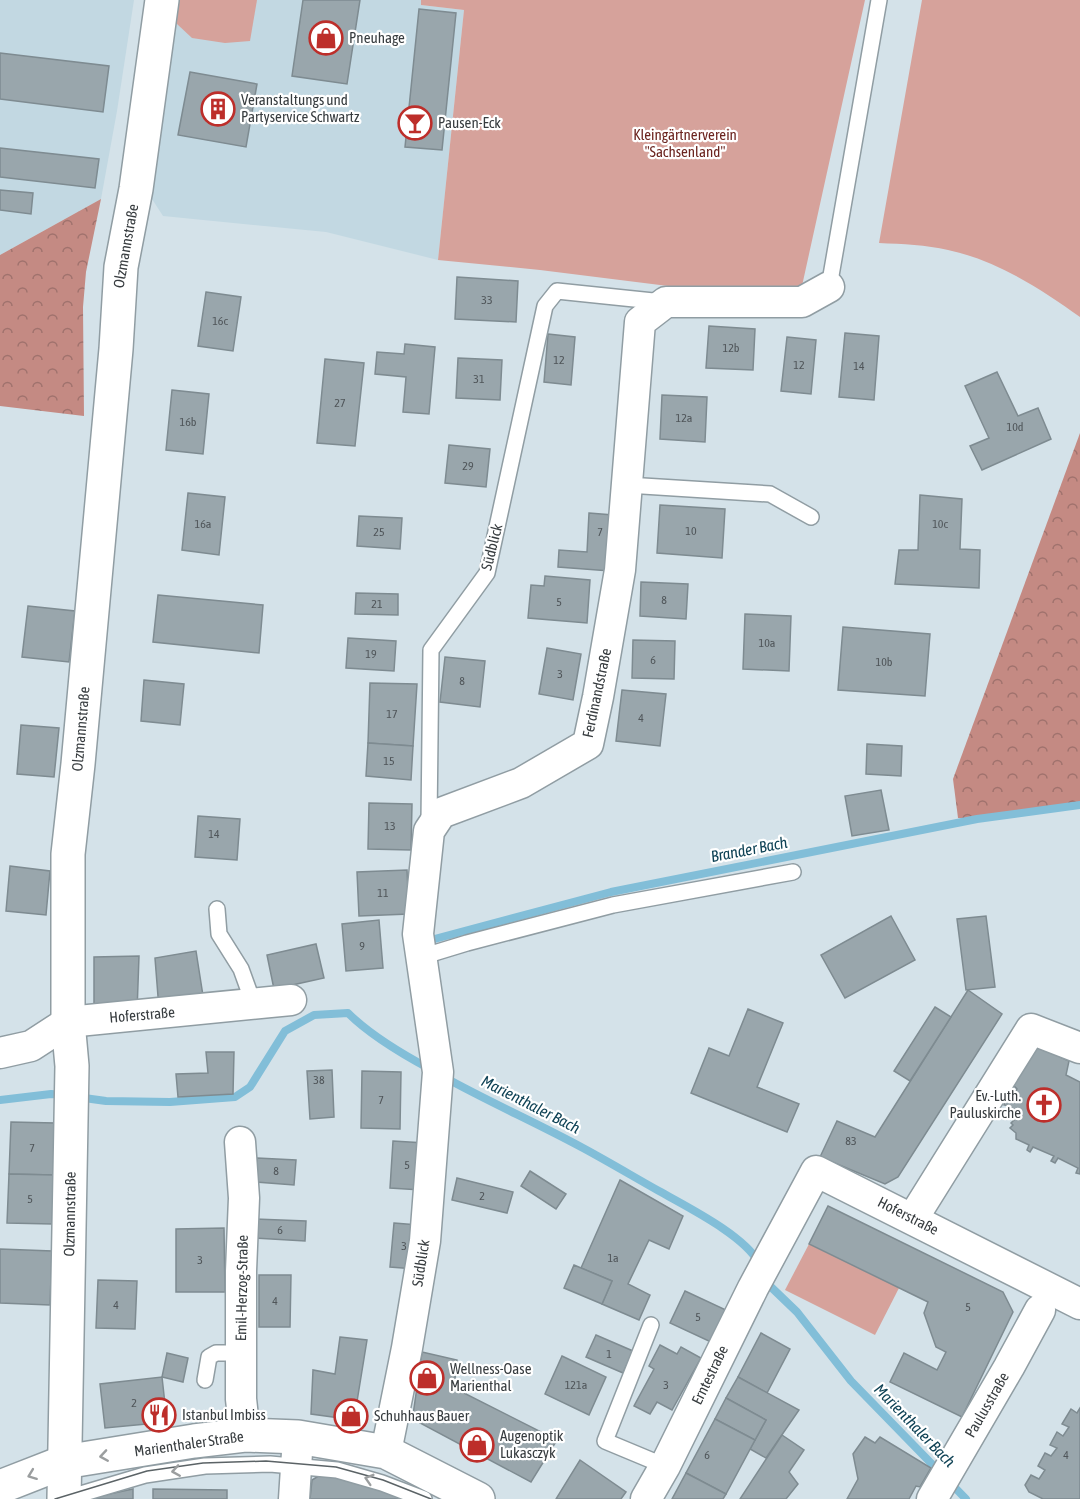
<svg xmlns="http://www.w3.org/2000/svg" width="1080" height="1499" viewBox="0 0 1080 1499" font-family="'Asap Condensed',sans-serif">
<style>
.built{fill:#c2d8e2}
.green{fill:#d6a29b}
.forest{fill:url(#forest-crowns)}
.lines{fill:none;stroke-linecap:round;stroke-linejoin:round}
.stream{stroke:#82bed8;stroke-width:8}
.building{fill:#99a6ac;stroke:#7e8b91;stroke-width:1.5}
.lane-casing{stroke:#909da3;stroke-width:18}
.street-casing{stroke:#909da3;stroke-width:33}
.secondary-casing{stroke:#909da3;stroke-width:36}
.lane{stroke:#fff;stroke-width:15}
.street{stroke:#fff;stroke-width:30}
.secondary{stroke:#fff;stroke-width:33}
.tram{stroke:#5b6366;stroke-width:1.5}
.oneway{stroke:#9b9e9f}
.labels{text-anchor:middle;stroke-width:4.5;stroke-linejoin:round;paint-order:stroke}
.number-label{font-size:12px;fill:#50565a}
.poi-label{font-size:15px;fill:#373c3f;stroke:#fff;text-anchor:start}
.park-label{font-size:15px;fill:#6b241f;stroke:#fff}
.street-label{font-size:15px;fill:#373c3f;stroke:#fff}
.water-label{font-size:16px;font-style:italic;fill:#0f4255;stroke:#fff}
</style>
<defs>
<pattern id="forest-crowns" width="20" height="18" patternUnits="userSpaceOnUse" patternTransform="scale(1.5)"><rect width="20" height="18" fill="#c48a83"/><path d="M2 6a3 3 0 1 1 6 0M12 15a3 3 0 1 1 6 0" fill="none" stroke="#a0726d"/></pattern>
</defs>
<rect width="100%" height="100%" fill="#d4e2e9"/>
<g class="built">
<polygon points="0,0 134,0 117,111 101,199 0,255"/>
<polygon points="173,0 421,0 421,5 464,10 438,260 326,232 163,216 152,199"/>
</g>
<g class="green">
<polygon points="177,0 257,0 250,41 225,43 192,38 177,24"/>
<polygon points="421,0 865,0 800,295 716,292 540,270 438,260 464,10 421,5"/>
<path d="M922,0h158v317c-39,-28 -84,-57 -132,-67 -22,-5 -45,-6 -69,-7z"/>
<polygon points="809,1244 899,1288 875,1335 785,1290"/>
</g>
<g class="forest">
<polygon points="101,199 86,272 83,307 84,416 0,406 0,255"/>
<polygon points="1080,433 1080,805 977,819 958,818 953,779"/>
</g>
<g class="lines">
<g class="stream">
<polyline points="427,941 611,892 977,819 1080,805"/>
<path d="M444,1077c45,25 93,46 139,71 26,14 51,29 76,43 28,16 85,44 100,72"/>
<path d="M77,1097l29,4 64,1 65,-5 15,-10 35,-56 29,-16 34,-2c23,23 54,41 82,56"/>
<polyline points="0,1100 51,1094 64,1095"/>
<polyline points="766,1277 771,1287 797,1312 851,1381 966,1499"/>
</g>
</g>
<g class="building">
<polygon points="303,0 360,0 347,84 292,76"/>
<polygon points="419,9 456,13 442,150 405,147"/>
<polygon points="0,53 109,66 103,112 0,99"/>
<polygon points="190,72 257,84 246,147 178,135"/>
<polygon points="0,148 99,159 95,188 0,177"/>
<polygon points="0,190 33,193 31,214 0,210"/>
<polygon points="457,277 518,281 516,322 455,319"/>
<polygon points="206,292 241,297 233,351 198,346"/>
<polygon points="709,326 755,329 753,370 706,368"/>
<polygon points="845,333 879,336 874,400 839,397"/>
<polygon points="548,334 575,337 571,385 544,382"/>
<polygon points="787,337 816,340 811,394 781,391"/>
<polygon points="405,344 435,347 429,414 403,412 406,377 375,374 377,352 404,354"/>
<polygon points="458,358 502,360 500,400 456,398"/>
<polygon points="325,359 364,363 355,446 317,443"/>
<polygon points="997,372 1018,416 1038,408 1051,439 982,470 970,446 989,438 965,386"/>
<polygon points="172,390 209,394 203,454 166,450"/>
<polygon points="662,395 707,397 705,442 660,439"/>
<polygon points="449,445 490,449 486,487 445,483"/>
<polygon points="188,493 225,497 219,555 182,550"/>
<polygon points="920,495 962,499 960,549 980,550 979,588 895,584 899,550 918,550"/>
<polygon points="660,505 725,509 722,558 657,553"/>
<polygon points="589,513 613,515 610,571 558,567 559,550 587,552"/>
<polygon points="359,516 402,518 400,549 357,546"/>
<polygon points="545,576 590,580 587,623 528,618 531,585 544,586"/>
<polygon points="641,582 688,584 686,619 640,616"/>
<polygon points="356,593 398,594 398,615 355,614"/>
<polygon points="158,595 263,605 259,653 153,642"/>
<polygon points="28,606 75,611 69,662 22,657"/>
<polygon points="745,614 791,616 789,671 743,669"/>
<polygon points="843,627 930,634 925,696 838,690"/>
<polygon points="348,638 396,641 394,671 346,668"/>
<polygon points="633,640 675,641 674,679 632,678"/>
<polygon points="547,648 581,654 573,700 539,694"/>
<polygon points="445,657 485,661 480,707 440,702"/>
<polygon points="144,680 184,684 180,725 141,721"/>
<polygon points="370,683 417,684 413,746 368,743"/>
<polygon points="622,690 666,694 660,746 616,741"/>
<polygon points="21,725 59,728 54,777 17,774"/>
<polygon points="368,743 413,746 411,780 366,776"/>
<polygon points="867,744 902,746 901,776 866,774"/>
<polygon points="881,790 889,830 852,836 845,796"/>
<polygon points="369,803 412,804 411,850 368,849"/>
<polygon points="198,816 240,819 237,860 195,857"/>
<polygon points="10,866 50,871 46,915 6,911"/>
<polygon points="407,870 409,914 359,916 357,872"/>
<polygon points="891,916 915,960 845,998 821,955"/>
<polygon points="986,916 995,987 966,990 957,919"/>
<polygon points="379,920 383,968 346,971 342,924"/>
<polygon points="316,944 324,978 274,989 267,955"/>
<polygon points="196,951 204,1002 159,1009 155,958"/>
<polygon points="139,956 137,1012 103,1012 94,1004 94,957"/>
<polygon points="968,990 1002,1014 898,1177 885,1184 820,1157 837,1121 875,1137"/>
<polygon points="935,1007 951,1017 910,1081 894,1071"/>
<polygon points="748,1009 783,1023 757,1087 799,1104 787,1132 691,1093 709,1048 729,1056"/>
<polygon points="1038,1037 1064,1049 1060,1057 1069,1061 1066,1075 1080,1082 1080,1174 1076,1173 1078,1168 1058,1158 1055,1163 1051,1161 1054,1156 1033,1147 1030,1152 1027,1150 1029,1145 1016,1139 1016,1133 1010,1128 1013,1125 1011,1123 1016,1118 1010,1106 1004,1105 1005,1101 1010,1102 1017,1089 1013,1085"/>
<polygon points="206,1052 234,1052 233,1094 178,1097 176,1074 208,1073"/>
<polygon points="332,1070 334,1117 310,1119 307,1071"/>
<polygon points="362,1071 401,1072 400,1129 361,1128"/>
<polygon points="11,1122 55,1123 54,1175 9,1174"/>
<polygon points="393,1141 425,1143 421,1190 390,1188"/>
<polygon points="257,1158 296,1160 294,1185 256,1182"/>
<polygon points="530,1171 566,1194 556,1209 521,1186"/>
<polygon points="9,1174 54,1175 52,1224 7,1223"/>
<polygon points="457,1178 513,1192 507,1213 452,1200"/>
<polygon points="620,1180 683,1216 669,1249 649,1240 628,1284 650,1295 639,1320 602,1304 612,1281 581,1268"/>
<polygon points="828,1206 1003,1292 1013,1312 962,1417 890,1382 904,1353 937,1370 946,1352 936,1347 924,1313 928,1302 809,1244"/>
<polygon points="255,1219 306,1221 305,1241 254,1238"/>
<polygon points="394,1223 418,1225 415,1269 390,1267"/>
<polygon points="224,1228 225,1292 176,1292 176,1229"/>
<polygon points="0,1249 52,1251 50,1305 0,1303"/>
<polygon points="574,1265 612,1281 602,1304 564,1288"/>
<polygon points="259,1275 291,1275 290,1327 259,1327"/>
<polygon points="98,1280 137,1281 135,1329 96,1328"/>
<polygon points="685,1291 726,1310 711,1342 670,1323"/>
<polygon points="761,1333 790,1349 767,1393 738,1377"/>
<polygon points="596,1335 633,1351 623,1373 586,1357"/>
<polygon points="340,1337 367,1340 354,1420 311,1414 313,1370 335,1374"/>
<polygon points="660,1345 677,1354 681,1347 701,1358 672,1410 657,1402 650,1414 634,1406 654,1369 649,1366"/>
<polygon points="422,1352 457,1360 454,1388 557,1440 531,1482 420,1423 413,1415"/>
<polygon points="167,1353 188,1358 183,1382 162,1377"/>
<polygon points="562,1356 606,1377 589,1415 545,1394"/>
<polygon points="162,1377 167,1422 105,1428 100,1384"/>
<polygon points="738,1377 799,1410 766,1458 750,1449 766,1420 726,1398"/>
<polygon points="726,1398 766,1420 755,1440 715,1419"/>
<polygon points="1080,1408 1080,1499 1043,1499 1029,1492 1025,1485 1031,1475 1039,1479 1045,1470 1038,1466 1045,1453 1051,1456 1057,1448 1050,1445 1057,1432 1063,1436 1069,1427 1062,1424 1071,1409 1077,1413"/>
<polygon points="715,1419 755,1440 726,1494 686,1473"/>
<polygon points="782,1435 804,1450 789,1472 798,1484 786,1499 740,1499"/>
<polygon points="865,1437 875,1443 880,1437 931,1468 920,1487 916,1486 909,1499 847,1499 858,1479 853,1454"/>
<polygon points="580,1460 626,1492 621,1499 556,1499"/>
<polygon points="325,1472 407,1499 310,1499 312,1480"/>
<polygon points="686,1473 726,1494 723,1499 672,1499"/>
<polygon points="133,1489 133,1499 90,1499 90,1498"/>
<polygon points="153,1489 227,1490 227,1499 153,1499"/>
</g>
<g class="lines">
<g class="lane-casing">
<g id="lane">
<polyline points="829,287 879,0"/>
<polyline points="627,485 770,494 811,517"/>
<polyline points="429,822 431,650 487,573 545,306 557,291 663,302"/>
<polyline points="217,909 219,934 241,969 254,1005"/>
<polyline points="421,957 467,943 613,905 793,872"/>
<polyline points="651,1325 605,1441 665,1466"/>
<polyline points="205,1380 209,1357 216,1353 241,1353"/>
<polyline points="64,1499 145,1475 205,1466 270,1464 337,1470 382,1483 424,1499"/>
</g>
</g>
<g class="street-casing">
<g id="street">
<polyline points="0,1053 31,1046 68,1022 291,1000"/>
<polyline points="240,1142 244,1198 241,1271 241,1399 245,1435"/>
<polyline points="913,1218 1031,1029 1080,1048"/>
<polyline points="386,1452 407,1348 425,1241 438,1072 418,934 429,831 441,813 521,783 588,744 598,697 620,570 640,322 666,302 802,302 829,287"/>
<polyline points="294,1499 298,1437"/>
<polyline points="646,1499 665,1466 753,1288 816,1171 1080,1304"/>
<polyline points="932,1499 1009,1367 1040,1310"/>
</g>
</g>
<g class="secondary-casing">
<g id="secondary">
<polyline points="0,1487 64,1462 194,1441 245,1435 298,1437 386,1452 478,1499"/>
<polyline points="64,1499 72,1066 68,1022 68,854 78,764 116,349 121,267 136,189 162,0"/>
</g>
</g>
<use href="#lane" class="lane"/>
<use href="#street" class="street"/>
<use href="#secondary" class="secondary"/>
<polyline class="tram" points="55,1499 147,1471 203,1463 266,1461 336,1467 383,1480 431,1499"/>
</g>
<defs><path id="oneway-chevron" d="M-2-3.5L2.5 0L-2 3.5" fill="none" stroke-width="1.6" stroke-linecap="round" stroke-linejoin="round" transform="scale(1.5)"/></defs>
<g class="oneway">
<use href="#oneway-chevron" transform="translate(104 1456) rotate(171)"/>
<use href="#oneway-chevron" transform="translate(176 1471) rotate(171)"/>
<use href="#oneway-chevron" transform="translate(32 1475) rotate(159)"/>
<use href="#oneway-chevron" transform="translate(369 1479) rotate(-163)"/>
</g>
<defs>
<g id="shop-ring" transform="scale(1.725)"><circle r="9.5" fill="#fff" stroke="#bd2e2a" stroke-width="1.5"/><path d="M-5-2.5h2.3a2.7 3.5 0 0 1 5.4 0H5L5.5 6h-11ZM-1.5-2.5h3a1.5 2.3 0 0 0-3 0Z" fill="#bd2e2a"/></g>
<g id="building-ring" transform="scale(1.725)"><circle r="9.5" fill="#fff" stroke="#bd2e2a" stroke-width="1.5"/><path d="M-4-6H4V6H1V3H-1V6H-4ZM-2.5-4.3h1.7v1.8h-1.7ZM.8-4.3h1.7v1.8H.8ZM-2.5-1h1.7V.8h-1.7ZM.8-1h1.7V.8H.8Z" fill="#bd2e2a"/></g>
<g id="bar-ring" transform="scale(1.725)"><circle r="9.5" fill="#fff" stroke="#bd2e2a" stroke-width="1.5"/><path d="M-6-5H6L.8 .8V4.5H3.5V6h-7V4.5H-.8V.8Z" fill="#bd2e2a"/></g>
<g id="church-ring" transform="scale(1.725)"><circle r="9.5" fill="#fff" stroke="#bd2e2a" stroke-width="1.5"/><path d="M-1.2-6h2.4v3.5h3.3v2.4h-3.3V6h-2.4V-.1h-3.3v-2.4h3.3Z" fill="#bd2e2a"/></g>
<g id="restaurant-ring" transform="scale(1.725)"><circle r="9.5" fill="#fff" stroke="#bd2e2a" stroke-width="1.5"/><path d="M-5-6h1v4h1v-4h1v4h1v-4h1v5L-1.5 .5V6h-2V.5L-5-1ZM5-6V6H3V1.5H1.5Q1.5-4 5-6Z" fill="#bd2e2a"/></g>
</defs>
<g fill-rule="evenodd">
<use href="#shop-ring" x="326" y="38"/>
<use href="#building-ring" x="218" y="109"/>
<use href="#bar-ring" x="415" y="123"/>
<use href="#church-ring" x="1044" y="1105"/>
<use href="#shop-ring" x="427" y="1378"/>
<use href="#restaurant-ring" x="159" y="1415"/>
<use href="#shop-ring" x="351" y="1416"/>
<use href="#shop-ring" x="477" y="1445"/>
</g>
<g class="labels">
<g class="number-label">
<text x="487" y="304">33</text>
<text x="220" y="325">16c</text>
<text x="731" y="352">12b</text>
<text x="559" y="364">12</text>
<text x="799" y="369">12</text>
<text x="859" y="370">14</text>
<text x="479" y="383">31</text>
<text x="340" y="407">27</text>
<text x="684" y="422">12a</text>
<text x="188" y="426">16b</text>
<text x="1015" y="431">10d</text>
<text x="468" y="470">29</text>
<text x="203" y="528">16a</text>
<text x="940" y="528">10c</text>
<text x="691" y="535">10</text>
<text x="379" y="536">25</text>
<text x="600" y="536">7</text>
<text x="664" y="604">8</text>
<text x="559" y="606">5</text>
<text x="377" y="608">21</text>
<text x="767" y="647">10a</text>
<text x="371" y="658">19</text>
<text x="653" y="664">6</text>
<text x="884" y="666">10b</text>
<text x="560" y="678">3</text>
<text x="462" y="685">8</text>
<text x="392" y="718">17</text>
<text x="641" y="722">4</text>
<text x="389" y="765">15</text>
<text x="390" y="830">13</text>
<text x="214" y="838">14</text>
<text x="383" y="897">11</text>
<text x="362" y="950">9</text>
<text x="319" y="1084">38</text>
<text x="381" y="1104">7</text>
<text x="851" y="1145">83</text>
<text x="32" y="1152">7</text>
<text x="407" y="1169">5</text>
<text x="276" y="1175">8</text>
<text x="482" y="1200">2</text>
<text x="30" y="1203">5</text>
<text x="280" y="1234">6</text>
<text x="404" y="1250">3</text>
<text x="613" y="1262">1a</text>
<text x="200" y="1264">3</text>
<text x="275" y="1305">4</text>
<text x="116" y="1309">4</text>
<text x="968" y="1311">5</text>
<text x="698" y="1321">5</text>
<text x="609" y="1358">1</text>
<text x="576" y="1389">121a</text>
<text x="666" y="1389">3</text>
<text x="134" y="1407">2</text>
<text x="707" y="1459">6</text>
<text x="1066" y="1459">4</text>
</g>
<g class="poi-label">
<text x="349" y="43">Pneuhage</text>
<text x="241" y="105">Veranstaltungs und<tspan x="241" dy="17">Partyservice Schwartz</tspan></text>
<text x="438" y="128">Pausen-Eck</text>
<text x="1021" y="1101" text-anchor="end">Ev.-Luth.<tspan x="1021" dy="17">Pauluskirche</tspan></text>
<text x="450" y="1374">Wellness-Oase<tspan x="450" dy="17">Marienthal</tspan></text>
<text x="182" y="1420">Istanbul Imbiss</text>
<text x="374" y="1421">Schuhhaus Bauer</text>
<text x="500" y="1441">Augenoptik<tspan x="500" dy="17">Lukasczyk</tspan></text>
</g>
<g class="park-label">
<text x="685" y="140">Kleingärtnerverein<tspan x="685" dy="17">"Sachsenland"</tspan></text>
</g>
<g class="street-label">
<text transform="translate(126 246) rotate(-80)" y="5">Olzmannstraße</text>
<text transform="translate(492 547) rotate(-76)" y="5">Südblick</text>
<text transform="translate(597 693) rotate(-78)" y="5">Ferdinandstraße</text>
<text transform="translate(81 729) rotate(-85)" y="5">Olzmannstraße</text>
<text transform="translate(142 1015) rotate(-5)" y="5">Hoferstraße</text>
<text transform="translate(70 1214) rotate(-89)" y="5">Olzmannstraße</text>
<text transform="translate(908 1216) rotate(27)" y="5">Hoferstraße</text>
<text transform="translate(421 1263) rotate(-81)" y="5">Südblick</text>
<text transform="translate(242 1288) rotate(-89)" y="5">Emil-Herzog-Straße</text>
<text transform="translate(710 1375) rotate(-64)" y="5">Erntestraße</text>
<text transform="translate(987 1405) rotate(-60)" y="5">Paulusstraße</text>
<text transform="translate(189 1444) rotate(-8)" y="5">Marienthaler Straße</text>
</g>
<g class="water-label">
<text transform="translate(749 849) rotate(-11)" y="6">Brander Bach</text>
<text transform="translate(531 1104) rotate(27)" y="6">Marienthaler Bach</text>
<text transform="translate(915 1425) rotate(46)" y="6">Marienthaler Bach</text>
</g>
</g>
</svg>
